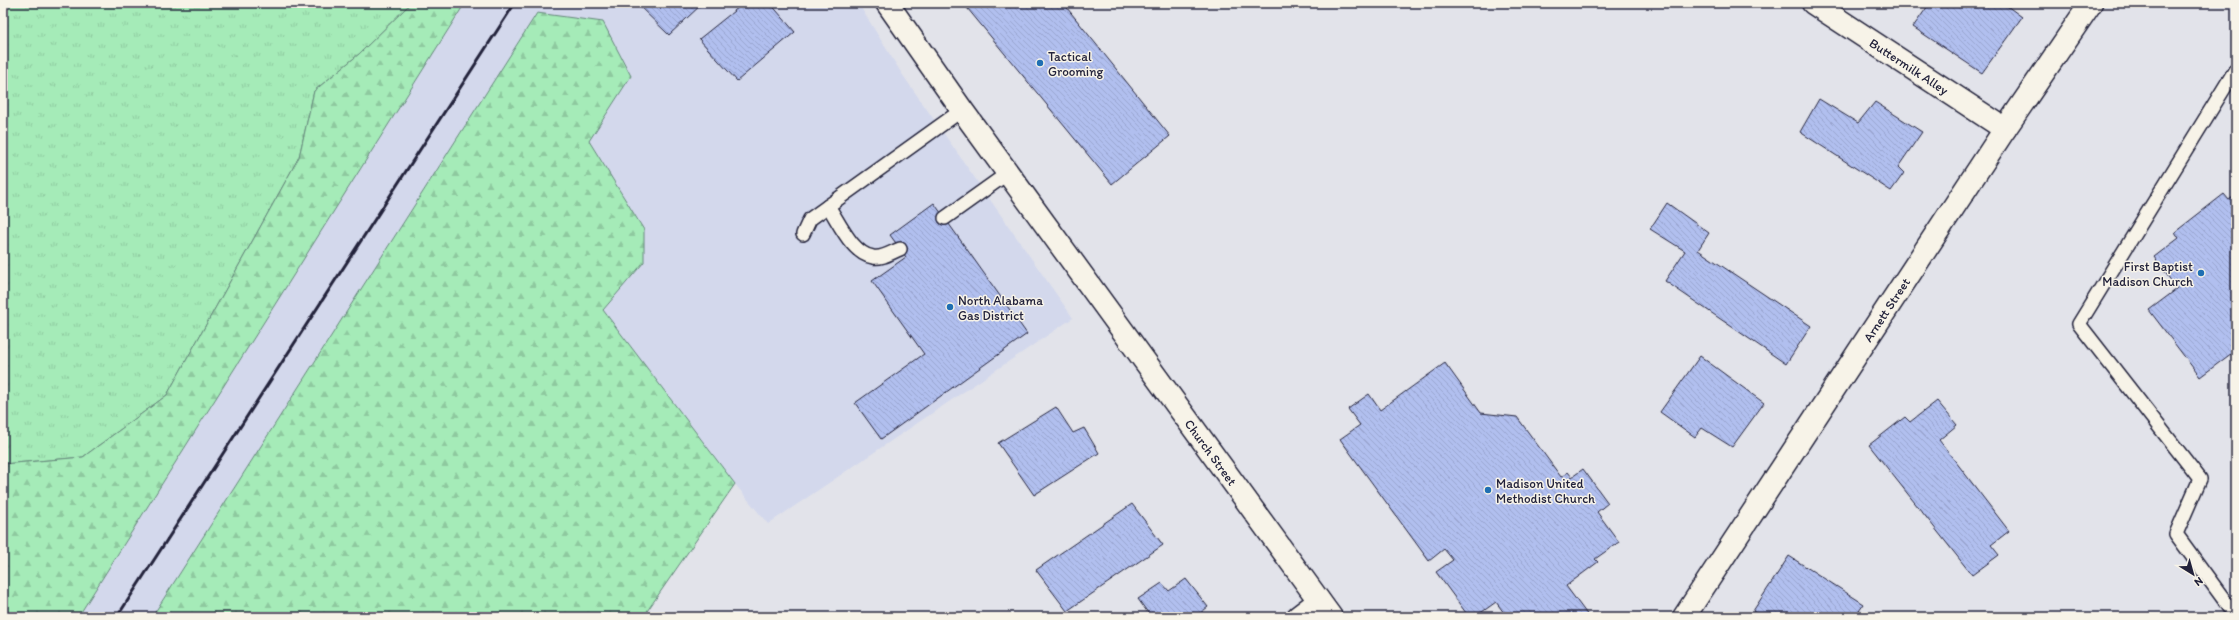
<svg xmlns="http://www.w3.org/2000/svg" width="2239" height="620" viewBox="0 0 2239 620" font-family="Itim,sans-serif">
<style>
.built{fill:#d3d8ec}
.grass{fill:url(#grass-tufts);stroke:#64867a}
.forest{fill:url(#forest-firs);stroke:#64867a}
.building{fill:url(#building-back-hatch);stroke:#22223b}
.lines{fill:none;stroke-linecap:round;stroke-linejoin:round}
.lane-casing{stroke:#22223b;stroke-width:16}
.street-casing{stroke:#22223b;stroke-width:25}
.secondary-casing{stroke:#22223b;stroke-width:25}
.lane{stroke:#f7f3e8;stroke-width:13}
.street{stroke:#f7f3e8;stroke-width:22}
.secondary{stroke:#f7f3e8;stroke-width:22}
.rail{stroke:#22223b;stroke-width:3}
.poi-dot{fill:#1f6fb2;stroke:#f7f3e8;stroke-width:1.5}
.labels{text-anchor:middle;stroke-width:3;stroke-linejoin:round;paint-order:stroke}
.poi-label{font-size:13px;fill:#22223b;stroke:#f7f3e8;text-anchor:start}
.street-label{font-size:13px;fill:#22223b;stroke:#f7f3e8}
</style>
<defs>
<pattern id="grass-tufts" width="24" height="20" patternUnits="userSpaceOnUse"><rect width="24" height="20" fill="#a5ebb8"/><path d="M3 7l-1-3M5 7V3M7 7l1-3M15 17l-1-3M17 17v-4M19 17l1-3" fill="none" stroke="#8ec99f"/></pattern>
<pattern id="forest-firs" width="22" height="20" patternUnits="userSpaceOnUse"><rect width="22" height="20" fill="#a5ebb8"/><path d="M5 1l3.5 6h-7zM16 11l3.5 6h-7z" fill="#8ec99f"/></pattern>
<pattern id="building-back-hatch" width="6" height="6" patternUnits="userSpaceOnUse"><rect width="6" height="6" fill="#b1bfef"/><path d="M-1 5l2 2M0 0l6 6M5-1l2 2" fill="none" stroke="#98a4ce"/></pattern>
</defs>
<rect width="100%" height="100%" fill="#e2e3ea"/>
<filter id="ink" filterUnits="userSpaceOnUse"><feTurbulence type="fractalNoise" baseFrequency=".025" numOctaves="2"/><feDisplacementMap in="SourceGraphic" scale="8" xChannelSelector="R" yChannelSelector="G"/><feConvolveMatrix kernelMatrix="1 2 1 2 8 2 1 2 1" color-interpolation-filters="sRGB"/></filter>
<g filter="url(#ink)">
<polygon class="built" points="465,3 858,3 902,74 1073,318 768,524 735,484 602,310 644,262 644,230 588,141 631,76 537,13 152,617 78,617"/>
<polygon class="grass" points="3,3 411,3 359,54 314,91 299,157 167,395 83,457 3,464"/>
<g class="forest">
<polygon points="411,3 465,3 78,617 3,617 3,464 83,457 167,395 299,157 314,91 359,54"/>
<polygon points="537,13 603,22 631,76 589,141 644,230 644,262 603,310 735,484 643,617 152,617"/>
</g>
<g class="building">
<polygon points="636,3 703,3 669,35"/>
<polygon points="744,3 770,3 795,32 737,81 699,39"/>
<polygon points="963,3 1063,3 1170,136 1112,184"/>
<polygon points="1930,3 2003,3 2022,17 1982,73 1913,27"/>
<polygon points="1819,99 1858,123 1875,102 1922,132 1898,167 1904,173 1891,191 1800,132"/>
<polygon points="2224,194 2229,200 2236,195 2236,350 2200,377 2149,310 2177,289 2154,257 2179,238 2175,232"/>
<polygon points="934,203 1027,334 881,439 855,403 924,354 872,281 906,257 890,235"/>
<polygon points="1667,203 1709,233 1698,250 1811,326 1786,364 1665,281 1685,251 1650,229"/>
<polygon points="1700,356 1764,403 1732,447 1702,428 1695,437 1660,412"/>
<polygon points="1445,363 1481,413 1517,417 1561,477 1568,472 1572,477 1583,469 1608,503 1597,512 1619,542 1595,559 1598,562 1566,586 1589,617 1507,617 1496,602 1475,617 1469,617 1436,572 1453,560 1444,549 1429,561 1340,439 1360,425 1348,409 1369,394 1380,410"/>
<polygon points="1937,401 1957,425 1939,440 2009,531 1991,545 1999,555 1972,575 1869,445 1905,417 1910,422"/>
<polygon points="1056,407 1073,433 1084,428 1099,453 1034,495 998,443"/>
<polygon points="1132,504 1163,545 1067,611 1036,570"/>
<polygon points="1789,556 1864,604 1859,611 1867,617 1761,617 1753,611"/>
<polygon points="1186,579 1208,607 1195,617 1151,617 1138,599 1162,583 1169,591"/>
</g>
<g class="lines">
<g class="lane-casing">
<g id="lane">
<polyline points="2236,69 2079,324 2200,479 2176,534 2236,616"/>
<path d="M828,206c11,16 24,48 45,51 9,2 19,-5 27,-8"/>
<polyline points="945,218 1008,173"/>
<polyline points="803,234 810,219 962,110"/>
</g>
</g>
<g class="street-casing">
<g id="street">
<path id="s1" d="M1813,3l192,126"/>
<polyline points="1298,617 1319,601"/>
<path id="s2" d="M1684,617l321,-488 86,-126"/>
</g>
</g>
<g class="secondary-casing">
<g id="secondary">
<path id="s3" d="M887,3l75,107 369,507"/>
</g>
</g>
<use href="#lane" class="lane"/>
<use href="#street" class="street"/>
<use href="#secondary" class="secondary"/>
<polyline class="rail" points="117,617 515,3"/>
</g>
</g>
<g class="poi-dot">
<circle cx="1040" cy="63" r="4"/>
<circle cx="2201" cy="273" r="4"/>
<circle cx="950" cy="307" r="4"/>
<circle cx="1488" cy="490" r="4"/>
</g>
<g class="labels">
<g class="poi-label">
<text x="1048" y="61">Tactical<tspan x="1048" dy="15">Grooming</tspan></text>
<text x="2193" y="271" text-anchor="end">First Baptist<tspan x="2193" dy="15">Madison Church</tspan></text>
<text x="958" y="305">North Alabama<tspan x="958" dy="15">Gas District</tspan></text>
<text x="1496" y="488">Madison United<tspan x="1496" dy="15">Methodist Church</tspan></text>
</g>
<g class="street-label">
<text dy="5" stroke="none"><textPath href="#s1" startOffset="115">Buttermilk Alley</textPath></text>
<text dy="5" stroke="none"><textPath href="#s2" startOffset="368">Arnett Street</textPath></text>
<text dy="5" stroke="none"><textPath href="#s3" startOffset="554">Church Street</textPath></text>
</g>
</g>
<rect width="2239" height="620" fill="none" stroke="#f7f3e8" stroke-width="16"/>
<rect x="8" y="8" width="2223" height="604" fill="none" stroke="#22223b" stroke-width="1.5" filter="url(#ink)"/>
<g transform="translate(2193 574) rotate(143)" stroke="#f7f3e8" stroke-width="3" paint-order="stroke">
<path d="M0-3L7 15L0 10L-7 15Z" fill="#22223b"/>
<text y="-6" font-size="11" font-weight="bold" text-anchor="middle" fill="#22223b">N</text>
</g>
</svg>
